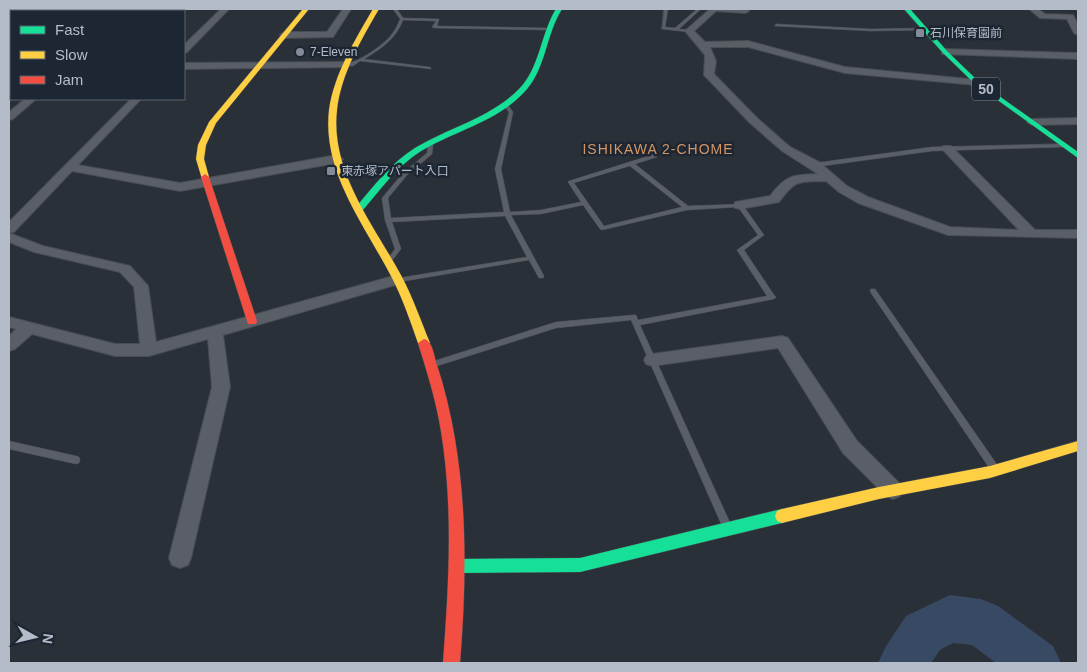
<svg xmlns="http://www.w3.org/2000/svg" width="1087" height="672" viewBox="0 0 1087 672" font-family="Helvetica,'Noto Sans JP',sans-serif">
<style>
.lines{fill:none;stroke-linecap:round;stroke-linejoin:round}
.river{fill:#384963;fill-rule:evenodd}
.lane-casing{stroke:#484c53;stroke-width:1}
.street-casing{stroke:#484c53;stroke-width:2}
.fast-casing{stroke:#484c53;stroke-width:1}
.slow-casing{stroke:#484c53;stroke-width:1}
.jam-casing{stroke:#484c53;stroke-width:1}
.lane{fill:#5a5e66;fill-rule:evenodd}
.street{fill:#5a5e66;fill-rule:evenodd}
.fast{fill:#16e098;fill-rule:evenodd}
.slow{fill:#ffcf43;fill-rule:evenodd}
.jam{fill:#f24e42;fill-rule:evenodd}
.rail-far1-casing{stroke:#595d64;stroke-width:3}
.rail-casing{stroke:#595d64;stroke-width:4}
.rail-far1{stroke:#1d2633;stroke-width:2;stroke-dasharray:5.5;stroke-linecap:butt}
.rail{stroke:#1d2633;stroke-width:2.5;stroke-dasharray:8;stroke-linecap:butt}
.poi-dot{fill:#848b96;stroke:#1d2633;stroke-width:2}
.labels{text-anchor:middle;stroke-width:5;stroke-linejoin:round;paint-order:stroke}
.far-poi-label{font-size:12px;fill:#b4bcc9;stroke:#1d2633;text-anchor:start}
.shield{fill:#1d2633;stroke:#878f9c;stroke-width:1}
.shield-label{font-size:14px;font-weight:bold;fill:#b4bcc9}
.far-neighbourhood-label{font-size:14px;letter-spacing:1px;fill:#d59563;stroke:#1d2633}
</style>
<rect width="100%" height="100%" fill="#2a3038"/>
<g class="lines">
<polygon class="river" points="950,595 981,599 998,606 1053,646 1061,663 996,663 972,645 953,643 940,650 931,663 878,663 886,646 906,616"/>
<g class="lane-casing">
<g id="lane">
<polygon points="9,9 37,10 39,11 9,10"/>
<path d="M393,9h4l6,9 36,1 -2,7 108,2 2,1 -2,1 -111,-2 -2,-1 4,-6 -33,-1c-7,19 -22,29 -39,39l65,8 2,1v1l-71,-8 -7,5h-9v-2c14,-1 40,-19 48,-30 4,-5 6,-10 8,-15z"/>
<polygon points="664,9 668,9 665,27 675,28 697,9 701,9 679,29 690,30 689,32 662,29"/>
<rect x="9" y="17" width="2" height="2"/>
<polygon points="776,24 871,29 924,28 926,29 924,30 871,31 775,26"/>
<rect x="9" y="45" width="2" height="2"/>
<path d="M503,104h4l6,8 -12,57 9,43 31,-2 40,-8 -13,-20 1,-1 86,-27 2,1v2l-22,7 53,42 54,-2 22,31 -20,15 30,45 2,2 -2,2 -134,26 91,200 -2,3 -3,1 -3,-1 -92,-208 -75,8 -122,39 -3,-1 -1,-2 1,-2 125,-40 77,-7h3l2,5 129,-24 -30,-46 21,-15 -20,-28 -51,3 -85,20 -2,-1 -17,-24 -42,9 -30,1 33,61 -1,2h-4l-10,-18 -130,22h-2l-1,-2 1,-2h2l128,-21 -22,-41 -113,6 9,27 -10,13 -2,1 -3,-2 9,-12 -10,-29 -3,-22 21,-25 24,-20 1,-10 5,1 -1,10 -25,21 -19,23 3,20 113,-6 -9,-43 14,-57 -6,-7zM630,166l52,41 -78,19 -30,-43z"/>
<polygon points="1061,144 1064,146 1063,147 932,151 815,167 812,165 815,163 932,147"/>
<polygon points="871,289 875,289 998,466 1000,469 998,472 995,473 992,472 871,293 870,291"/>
<polygon points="9,441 76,456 79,457 80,460 79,463 76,464 9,449"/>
</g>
</g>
<g class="street-casing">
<g id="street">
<polygon points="138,9 147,9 145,11 136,11"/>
<polygon points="221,9 229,9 187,52 184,53 184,45"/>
<polygon points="343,9 351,9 333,37 284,38 280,35 284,32 327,32"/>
<path d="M710,9h35l4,2 -4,2 -29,-2 -22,20 11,11 43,-1 97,26 134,13 2,2 -5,3 -131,-12 -97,-26h-38l6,14 -2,13 43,44 33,29 29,15 28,24 21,11 82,30 69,3 -76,-80v-4h8l84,84h43v8l-130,-3 -90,-32 -19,-11 -13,-11c-28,1 -30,-2 -47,21l-39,7 -5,-1 -1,-3 1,-3 35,-6c16,-21 22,-21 48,-22l-36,-23 -33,-29 -45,-47 1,-20 -20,-24z"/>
<polygon points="1029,9 1038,9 1045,14 1073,15 1078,25 1078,35 1074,33 1067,19 1040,18"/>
<polygon points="945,49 1078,53 1078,59 942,54 942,50"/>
<polygon points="345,62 350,65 348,67 184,69 184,63"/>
<polygon points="25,99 36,99 13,119 9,120 9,112"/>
<polygon points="131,99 141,99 78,165 180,183 337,155 343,159 337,163 180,191 72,171 14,232 9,233 43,246 130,266 148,286 156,342 397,275 404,280 402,283 223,335 230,387 191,558 188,565 180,568 172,565 169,558 212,387 208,339 149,356 115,356 32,334 15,349 9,351 9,336 16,329 9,327 9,317 115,344 140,344 134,287 120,272 34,252 9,242 9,222"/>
<polygon points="1078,118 1078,124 1032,125 1027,122 1032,119"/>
<polygon points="782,336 788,338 857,441 900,484 903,490 900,496 893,499 886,496 843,453 778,348 652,366 646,364 644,360 646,356 652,354"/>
</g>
</g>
<g class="fast-casing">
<g id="fast">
<path d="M556,9h6c-16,25 -16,58 -35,80 -27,32 -71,41 -106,62 -24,15 -41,39 -59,60h-6v-4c18,-21 35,-44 59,-59 35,-21 76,-30 105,-60 20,-21 21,-55 36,-79z"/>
<polygon points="904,9 910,9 947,51 978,81 1078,152 1078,158 974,83 943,53"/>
<polygon points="782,509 787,511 789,516 787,521 782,523 580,572 458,573 453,571 450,566 453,561 458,559 580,558"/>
</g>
</g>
<g class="slow-casing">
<g id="slow">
<polygon points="303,9 309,9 216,123 206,145 204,159 209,177 205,180 202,179 196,159 198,145 209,122"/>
<path d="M373,9h6c-18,31 -38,65 -42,101 -7,62 37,115 65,167 11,21 19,44 28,66l-6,4 -6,-4c-8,-23 -16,-46 -27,-67 -27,-52 -69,-104 -62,-166 5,-36 26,-70 44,-101z"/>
<polygon points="1078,441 1078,451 990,478 879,499 782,523 777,521 775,516 777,511 782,509 879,487 990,466"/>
</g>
</g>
<g class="jam-casing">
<g id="jam">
<polygon points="205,174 209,177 257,321 256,324 248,324 247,321 201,177"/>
<path d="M424,339c9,2 10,18 13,26 31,95 31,199 23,298h-17c6,-80 11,-163 -4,-243 -5,-26 -13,-51 -21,-77z"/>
</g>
</g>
<use href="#lane" class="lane"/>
<use href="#street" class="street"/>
<use href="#fast" class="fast"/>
<use href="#slow" class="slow"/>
<use href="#jam" class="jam"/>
<g class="rail-far1-casing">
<polyline id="rail-far1" points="118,11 122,9"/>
</g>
<g class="rail-casing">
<polyline id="rail" points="9,100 11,98"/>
</g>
<use href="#rail-far1" class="rail-far1"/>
<use href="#rail" class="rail"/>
</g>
<g class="poi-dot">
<rect x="915" y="28" width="10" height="10" rx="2.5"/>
<circle cx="300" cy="52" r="5"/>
<rect x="326" y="166" width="10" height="10" rx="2.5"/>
</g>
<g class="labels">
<g class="far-poi-label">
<text x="930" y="37">石川保育園前</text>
<text x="310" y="56">7-Eleven</text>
<text x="341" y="175">東赤塚アパート入口</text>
</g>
<rect class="shield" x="972" y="77.5" width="28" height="23" rx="4"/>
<g class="shield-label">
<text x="986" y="94">50</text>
</g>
<g class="far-neighbourhood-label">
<text x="658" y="154">ISHIKAWA 2-CHOME</text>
</g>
</g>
<rect width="1087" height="672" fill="none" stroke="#b4bcc9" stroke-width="20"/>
<rect x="10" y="10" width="175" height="90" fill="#1d2633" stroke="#59626f"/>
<rect x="20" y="26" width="25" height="8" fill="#16e098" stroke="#59626f"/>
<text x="55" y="35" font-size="15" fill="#b4bcc9">Fast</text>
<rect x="20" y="51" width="25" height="8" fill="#ffcf43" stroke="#59626f"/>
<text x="55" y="60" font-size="15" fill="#b4bcc9">Slow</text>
<rect x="20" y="76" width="25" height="8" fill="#f24e42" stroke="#59626f"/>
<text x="55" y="85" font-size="15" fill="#b4bcc9">Jam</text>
<g transform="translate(35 637) rotate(98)" stroke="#1d2633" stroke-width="4" paint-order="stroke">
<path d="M0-4L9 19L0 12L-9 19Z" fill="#b4bcc9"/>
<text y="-8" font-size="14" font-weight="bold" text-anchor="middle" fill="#b4bcc9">N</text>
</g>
</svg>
